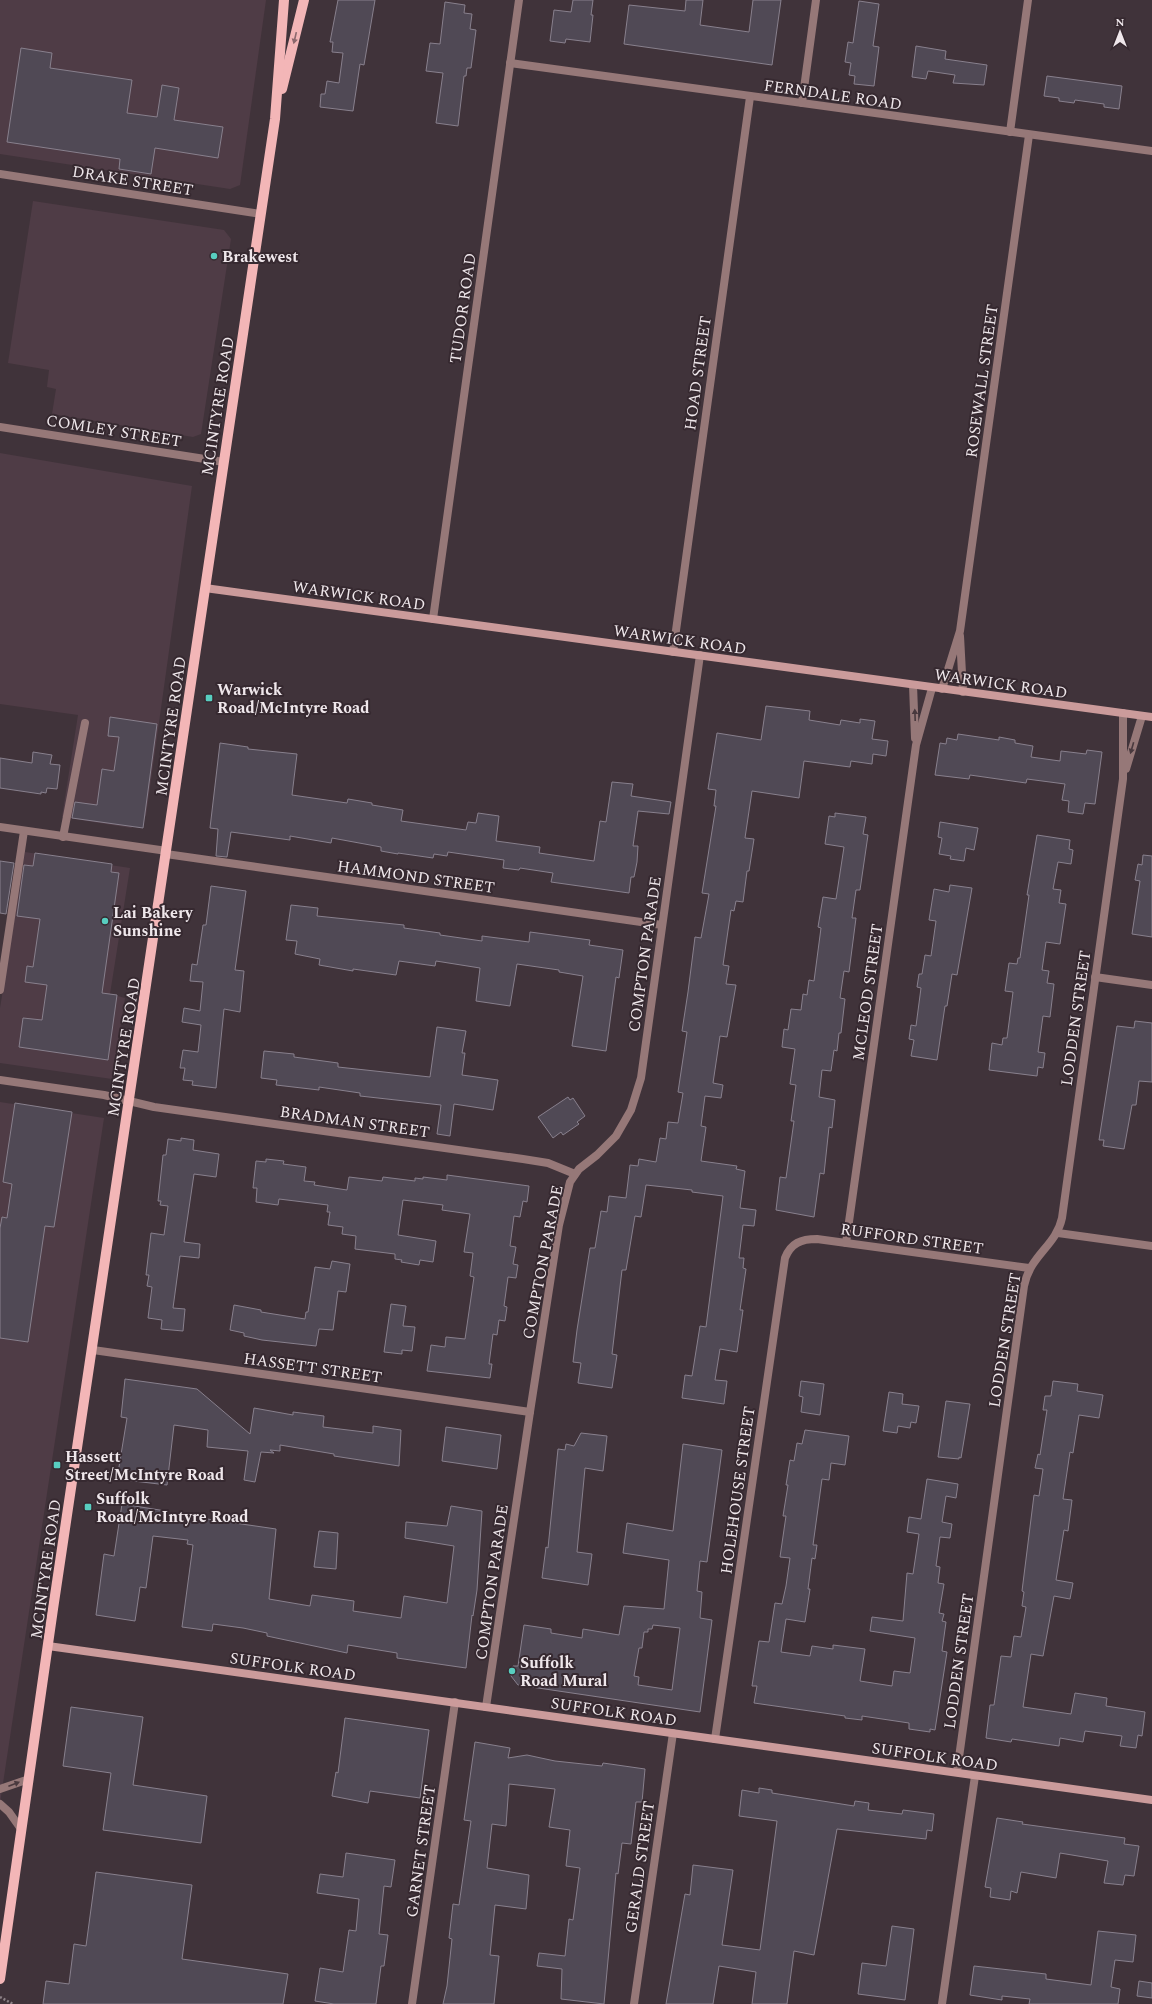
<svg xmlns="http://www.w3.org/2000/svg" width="1152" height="2004" viewBox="0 0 1152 2004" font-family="Spectral,serif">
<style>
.built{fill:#4f3c46}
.building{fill:#504955;stroke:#88808d;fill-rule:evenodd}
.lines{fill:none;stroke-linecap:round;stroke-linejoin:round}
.path{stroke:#8d8287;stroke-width:2.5;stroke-dasharray:2 2;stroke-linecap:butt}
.lane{stroke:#967878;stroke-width:8}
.street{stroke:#967878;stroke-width:8}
.secondary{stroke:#cb9b9b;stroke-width:8}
.primary{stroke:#f3b6b7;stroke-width:10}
.oneway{fill:#8b686d}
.oneway2{fill:#49393e}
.poi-dot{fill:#58cec0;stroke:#362930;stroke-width:1.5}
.labels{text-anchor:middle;stroke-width:4;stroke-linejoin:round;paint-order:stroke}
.street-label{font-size:16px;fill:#efe7eb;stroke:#362930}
.poi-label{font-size:16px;font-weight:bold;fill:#efe7eb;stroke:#362930;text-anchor:start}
</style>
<rect width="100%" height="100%" fill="#40333a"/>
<g class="built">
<polygon points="0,0 266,0 240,185 230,189 0,154"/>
<polygon points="33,201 224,230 231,239 201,434 193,437 52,414 56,389 47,387 49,370 8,363"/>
<polygon points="0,453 192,486 146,816 131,828 62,817 78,715 0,704"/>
<polygon points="25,852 130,868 110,994 125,998 112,1079 0,1063 0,1008"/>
<polygon points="0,1102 104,1118 0,1803"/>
</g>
<g class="building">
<polygon points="338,0 375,0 364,65 360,64 353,111 320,107 321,94 325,94 327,81 339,83 343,53 332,52 333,42 330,42"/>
<polygon points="573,0 593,0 591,15 593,15 590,42 566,39 565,43 550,41 554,10 571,12"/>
<polygon points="686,0 703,0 700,25 749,32 753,0 781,0 772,65 624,44 629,5 685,11"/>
<polygon points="859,1 879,4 873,46 879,47 874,86 854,84 855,76 849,75 851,63 845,62 848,42 853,43"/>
<polygon points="445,2 465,5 464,13 472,14 470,29 476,30 471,68 467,68 466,76 464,76 458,126 436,123 443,73 426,71 430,43 440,44"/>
<polygon points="916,46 946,51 945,59 987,65 984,85 953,83 955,75 928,71 926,79 912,77"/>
<polygon points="21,48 52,53 50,68 132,80 127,113 157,117 162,85 179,88 174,120 223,127 218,158 155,148 151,174 119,169 120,159 7,142"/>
<polygon points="1047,76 1122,86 1119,109 1104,107 1104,104 1075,100 1074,103 1059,101 1059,98 1044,96"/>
<polygon points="766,706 810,711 809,720 840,725 841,720 860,723 860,719 875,721 872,739 888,741 886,756 873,754 872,764 851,761 850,767 804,761 799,798 752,791 745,838 754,839 749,871 747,871 743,902 736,901 734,911 731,910 723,965 729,966 726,984 736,985 727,1037 720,1036 713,1083 723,1085 721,1098 705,1096 701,1126 706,1127 701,1161 737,1166 736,1169 745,1171 740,1208 756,1210 754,1226 743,1225 739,1258 744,1258 743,1268 746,1269 740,1310 743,1310 737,1352 720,1349 715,1380 727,1381 724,1404 682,1398 685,1375 692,1376 700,1326 706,1327 723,1196 692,1192 692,1190 646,1185 641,1217 635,1216 626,1270 622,1270 612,1354 617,1355 612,1388 578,1383 581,1363 573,1362 577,1330 590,1248 595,1248 601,1211 607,1212 609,1196 626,1198 630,1165 638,1166 639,1159 656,1162 660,1138 666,1139 668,1122 678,1123 683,1093 678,1092 687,1032 682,1031 688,992 695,937 701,938 709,894 702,893 716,806 714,806 716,790 708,789 717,733 761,740"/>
<polygon points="110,717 157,724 143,828 72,818 75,802 97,805 102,769 114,771 119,737 108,736"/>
<polygon points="958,734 999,740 999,737 1015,740 1015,743 1033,746 1031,757 1060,761 1061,751 1086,754 1087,750 1102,752 1095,804 1085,803 1083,814 1068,812 1069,801 1062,800 1065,784 1027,779 1026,783 970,775 969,779 935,775 940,743 946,744 947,738 957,740"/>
<polygon points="220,743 248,747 248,749 297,754 292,795 347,803 348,799 372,803 372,805 403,810 401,821 466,830 468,822 476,823 478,813 499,816 496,841 540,847 539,853 594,861 600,821 606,822 612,782 633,784 631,796 671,802 669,814 638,811 633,846 638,846 637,862 634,877 631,877 629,893 551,882 553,873 520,868 519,870 503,868 504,860 448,852 447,856 434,854 433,858 398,853 398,854 381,851 381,847 332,838 331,843 290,836 290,840 231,832 227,857 216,856 218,829 210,828"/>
<polygon points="33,752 52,755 50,764 60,765 57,789 47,788 46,793 41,792 41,794 0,788 0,758 32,763"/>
<polygon points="835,813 866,817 863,834 868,835 860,890 856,890 852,918 856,918 849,972 844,971 840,998 845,999 841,1033 839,1033 837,1051 834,1050 831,1071 822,1070 819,1097 835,1100 832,1128 829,1127 824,1174 820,1173 814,1217 776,1210 780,1177 786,1178 794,1121 791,1121 796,1085 790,1084 795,1049 782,1047 784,1029 788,1030 791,1009 801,1010 803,994 807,995 809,980 814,981 821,928 818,927 823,897 836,899 844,847 825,844 829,816 835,817"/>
<polygon points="940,822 978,828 974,850 966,848 964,861 950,859 951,856 939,854 942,838 938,837"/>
<polygon points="1037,835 1070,840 1069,849 1073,850 1071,864 1058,862 1053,889 1061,890 1059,903 1066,904 1060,944 1046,942 1042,970 1049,971 1047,983 1054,984 1050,1017 1043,1016 1038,1052 1045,1053 1043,1068 1038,1067 1037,1076 989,1070 992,1043 1002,1045 1003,1038 1007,1038 1013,992 1005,991 1009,963 1017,964 1018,958 1020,958 1029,895 1027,895"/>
<polygon points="35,853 112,864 111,872 119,873 102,993 117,995 108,1060 19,1047 23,1018 42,1020 47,985 25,982 27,966 33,967 40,919 17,916 24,865 33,866"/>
<polygon points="1143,855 1152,856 1152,937 1132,934 1140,881 1135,880 1138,864 1142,865"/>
<polygon points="0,861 14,863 6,914 0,913"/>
<polygon points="950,885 972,888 957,975 952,974 947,1006 945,1006 937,1060 911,1056 914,1040 909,1039 911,1025 916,1026 921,988 917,987 919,974 922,974 925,955 931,956 936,921 929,920 934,889 949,892"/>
<polygon points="211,886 246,891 235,970 244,971 240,1012 224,1009 216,1088 192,1085 193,1081 183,1080 185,1068 180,1068 183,1050 198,1052 201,1025 182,1022 184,1008 200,1011 203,982 190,981 192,964 197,965 203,925 206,925"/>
<polygon points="291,905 318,908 317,916 404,925 404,928 440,933 440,935 482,941 482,936 529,942 530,932 590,940 589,945 623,950 619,978 616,977 606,1051 572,1046 583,976 559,972 559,970 517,964 510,1006 476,1001 480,968 436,961 435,966 399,961 396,975 353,969 353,971 319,965 320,959 295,954 297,941 286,940"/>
<polygon points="1135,1021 1152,1023 1152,1082 1139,1081 1136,1105 1132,1105 1124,1149 1103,1146 1104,1140 1099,1140 1117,1026 1134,1028"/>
<polygon points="437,1027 466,1031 462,1053 465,1053 462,1075 498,1080 493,1110 454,1104 450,1136 437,1134 441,1105 360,1096 360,1093 319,1087 319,1090 276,1085 277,1080 261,1078 264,1051 294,1054 294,1057 338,1063 338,1067 430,1077"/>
<polygon points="568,1097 570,1100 573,1098 585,1116 577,1122 579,1124 563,1135 561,1132 553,1138 538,1117"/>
<polygon points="15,1103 72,1112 54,1227 45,1226 28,1342 0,1338 0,1228 2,1217 7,1218 12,1184 3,1182"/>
<polygon points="181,1138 194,1140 193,1150 219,1154 216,1177 194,1174 184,1242 200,1244 199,1258 180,1256 173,1308 185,1309 183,1331 161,1329 162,1320 148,1318 152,1287 147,1286 149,1275 146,1275 151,1233 164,1235 168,1206 160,1205 161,1201 158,1201 163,1155 166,1155 168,1139 181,1141"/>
<polygon points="266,1159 284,1161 283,1164 306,1167 304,1181 315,1182 314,1185 347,1190 349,1177 382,1181 383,1177 415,1181 415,1178 423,1179 423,1177 447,1180 447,1175 529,1186 527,1202 523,1201 520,1217 514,1216 510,1246 516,1247 513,1264 518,1265 516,1278 508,1277 504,1306 507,1307 505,1321 499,1320 497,1335 493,1334 489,1364 492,1364 490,1378 427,1371 431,1345 445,1347 446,1337 465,1339 474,1277 470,1276 473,1253 464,1252 470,1214 442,1210 443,1205 403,1200 398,1235 436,1241 433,1262 420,1260 419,1265 401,1262 402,1260 395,1259 395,1254 355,1249 356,1236 342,1234 343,1227 328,1225 330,1212 327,1212 328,1205 279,1199 278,1205 256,1202 257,1188 253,1188 256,1161 266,1162"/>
<polygon points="332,1261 350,1264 346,1292 338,1291 333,1330 319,1329 316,1346 262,1340 244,1336 244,1333 230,1330 234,1305 261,1310 261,1312 305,1319 306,1312 308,1312 315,1267 330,1269"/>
<polygon points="391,1304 406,1306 403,1326 415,1327 412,1351 402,1350 402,1354 384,1352"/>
<polygon points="125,1379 197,1389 250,1434 254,1408 293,1415 293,1412 324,1416 323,1427 373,1433 373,1426 401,1430 399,1466 334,1456 334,1454 280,1445 280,1451 270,1450 274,1453 261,1452 255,1482 244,1480 248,1451 207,1447 208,1430 174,1425 167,1485 117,1479 127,1418 121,1417"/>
<polygon points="801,1381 824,1384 820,1415 801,1412 803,1397 799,1396"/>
<polygon points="1053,1381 1078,1384 1077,1391 1103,1395 1099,1418 1079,1415 1073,1453 1070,1452 1063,1499 1072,1500 1068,1531 1064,1530 1056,1580 1073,1583 1070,1599 1054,1596 1043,1656 1031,1654 1023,1707 1071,1714 1075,1693 1107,1698 1106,1706 1145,1712 1142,1736 1138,1735 1136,1748 1120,1746 1122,1736 1085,1731 1083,1742 1060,1738 1059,1746 1012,1739 1011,1742 986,1738 990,1705 994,1705 1001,1656 1011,1657 1014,1636 1021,1637 1026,1607 1022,1606 1024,1592 1022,1591 1034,1495 1039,1496 1043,1469 1035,1468 1038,1454 1040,1455 1047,1410 1043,1410 1045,1396 1051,1396"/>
<polygon points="889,1392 903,1394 902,1404 919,1406 916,1423 911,1422 910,1428 898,1426 897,1433 883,1431"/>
<polygon points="946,1401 970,1404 961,1458 959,1457 959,1459 938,1457"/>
<polygon points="446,1427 501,1435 497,1469 442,1461"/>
<polygon points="805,1430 849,1436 845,1465 831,1463 829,1480 822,1479 813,1545 817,1545 815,1559 812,1558 808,1589 810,1589 805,1622 786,1619 781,1652 810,1656 812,1646 833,1649 833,1645 865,1649 860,1681 892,1686 894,1671 910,1673 915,1638 870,1631 872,1617 903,1621 907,1573 913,1574 919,1534 907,1532 909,1517 921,1519 927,1479 958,1484 956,1498 946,1496 942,1522 952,1524 950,1538 940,1537 936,1566 940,1567 938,1583 944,1584 939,1613 944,1614 942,1621 946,1622 942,1651 947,1652 935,1730 930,1729 930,1732 909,1729 909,1723 862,1716 862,1720 845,1718 845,1716 754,1703 757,1686 752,1686 759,1641 769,1642 775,1603 782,1604 786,1586 790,1558 780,1557 786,1516 783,1516 788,1485 786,1485 790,1460 794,1461 797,1443 802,1444"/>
<polygon points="581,1433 607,1436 603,1471 585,1468 577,1552 592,1554 588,1585 542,1578 546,1547 548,1548 558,1449 565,1450 566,1444 574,1446"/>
<path d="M683,1444l39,6 -15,112 -7,-1 -3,30 5,1 -2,26 12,2 -12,92 -182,-27 -7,-9 2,-10h5l6,-41 27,4v4l31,5 1,-9 36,6 5,-29 40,3 5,-49 -46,-7 4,-30 46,8zM653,1625l27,3 -8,62 -34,-5 1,-8 -5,-1 5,-28h3l2,-16h4v-3h4z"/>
<polygon points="122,1504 166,1511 166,1513 276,1529 269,1599 310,1606 312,1595 354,1601 353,1611 401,1618 404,1596 447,1603 454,1546 405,1538 406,1522 447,1526 451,1506 482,1511 477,1590 473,1616 472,1615 466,1668 397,1658 397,1653 348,1645 347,1653 267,1636 267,1633 243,1628 213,1624 212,1631 182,1627 193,1545 187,1544 188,1540 153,1536 146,1588 140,1587 135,1621 96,1615 104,1554 114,1556"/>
<polygon points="319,1531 338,1533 336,1569 314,1567"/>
<polygon points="71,1707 143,1717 133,1785 207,1796 201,1843 103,1830 111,1773 63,1766"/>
<polygon points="345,1718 429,1730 420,1798 370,1791 368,1803 332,1796 336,1772 338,1773"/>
<polygon points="475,1742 510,1748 508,1758 527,1755 555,1761 602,1766 603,1763 645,1769 642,1802 636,1802 631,1844 622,1843 618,1874 616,1873 604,2004 561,1999 562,1969 537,1966 539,1953 565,1956 569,1919 573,1920 580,1868 566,1866 570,1830 549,1827 555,1789 509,1784 506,1826 492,1824 487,1868 529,1875 526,1909 495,1905 490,1955 499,1956 494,2004 443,2004 447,1986 452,1939 449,1938 453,1904 459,1905 471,1821 464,1820"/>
<polygon points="759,1788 772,1790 772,1793 854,1806 855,1801 869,1803 868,1810 902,1814 903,1810 934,1814 932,1831 927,1830 926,1839 837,1829 814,1955 794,1951 787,2004 752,2004 756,1972 719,1966 713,2004 666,2004 685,1894 690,1895 693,1865 733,1870 722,1945 760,1950 777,1821 739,1816 742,1790 759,1793"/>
<polygon points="997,1818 1023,1822 1022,1824 1125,1838 1124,1844 1139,1846 1134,1876 1125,1875 1123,1885 1104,1883 1108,1861 1060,1853 1056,1878 1021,1872 1017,1893 1011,1891 1010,1900 990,1897 991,1888 985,1887"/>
<polygon points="346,1853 395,1860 391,1887 384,1886 379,1934 388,1935 384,1966 381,1966 376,2004 334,2004 315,2001 320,1968 343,1972 349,1930 356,1931 359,1899 317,1893 320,1874 343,1877"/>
<polygon points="96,1872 192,1885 182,1959 288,1974 283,2004 43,2004 46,1981 69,1984 74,1944 86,1946"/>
<polygon points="892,1926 914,1929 905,2000 858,1994 862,1963 886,1966"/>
<polygon points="1098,1931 1136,1935 1133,1962 1115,1960 1111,1987 1120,1989 1118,2004 1029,2004 1030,1999 1002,1996 1002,2000 970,1995 974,1966 1046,1974 1046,1979 1091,1985"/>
<polygon points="1139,1981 1152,1983 1152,1998 1137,1996"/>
</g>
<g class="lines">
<polyline class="path" points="0,1997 13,2004"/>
<g class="lane">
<polyline points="63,837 85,723"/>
<polyline points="0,990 24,831"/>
<polyline points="0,1789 29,1779"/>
<polyline points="0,1804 9,1812 21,1829"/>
</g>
<g class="street">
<polyline points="510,63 1152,151"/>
<polyline points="802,103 816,0"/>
<polyline points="1010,132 1028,0"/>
<polyline points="0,174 261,214"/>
<polyline points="0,427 224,462"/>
<polyline points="433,619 519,0"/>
<polyline points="960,636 963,692"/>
<polyline points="673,652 750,97"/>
<polyline points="913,685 915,738"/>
<polyline points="942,689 960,631 1029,135"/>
<polyline points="1126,769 1142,716"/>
<polyline points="0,827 167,851"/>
<polyline points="166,854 662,925"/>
<polyline points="1095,977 1152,985"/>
<polyline points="0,1080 104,1095 154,1107 523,1159 548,1163 575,1174"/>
<polyline points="1058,1233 1152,1246"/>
<polyline points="846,1243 916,745 932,688"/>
<polyline points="93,1350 530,1412"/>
<polyline points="486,1707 530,1412 559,1225 570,1182 579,1169 597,1155 616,1136 631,1110 641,1078 700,655"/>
<path d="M715,1739l70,-481c6,-15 16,-19 32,-19l212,29"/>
<path d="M957,1772l67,-486c6,-31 32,-40 38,-68l61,-439v-66"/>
<polyline points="412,2004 455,1702"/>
<polyline points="634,2004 673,1733"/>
<polyline points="942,2004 975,1776"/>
</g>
<g class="secondary">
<polyline points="205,588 1152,717"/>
<polyline points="48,1646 1152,1800"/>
</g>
<g class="primary">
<polyline points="282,89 304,0"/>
<polyline points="0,1979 53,1609 275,119 284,0"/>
</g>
</g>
<defs><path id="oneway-solid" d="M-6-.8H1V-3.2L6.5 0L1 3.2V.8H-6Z"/></defs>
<use class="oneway" href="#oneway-solid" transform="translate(295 38) rotate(103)"/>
<g class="oneway2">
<use href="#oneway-solid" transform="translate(915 715) rotate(-92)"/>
<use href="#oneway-solid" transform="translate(1132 748) rotate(106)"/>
<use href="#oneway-solid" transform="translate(14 1784) rotate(-21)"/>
</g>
<g class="poi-dot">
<circle cx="214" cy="256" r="4"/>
<rect x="205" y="694" width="8" height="8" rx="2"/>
<circle cx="105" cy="921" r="4"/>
<rect x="53" y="1461" width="8" height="8" rx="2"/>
<rect x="84" y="1503" width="8" height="8" rx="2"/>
<circle cx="512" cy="1671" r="4"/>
</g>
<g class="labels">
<g class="street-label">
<text transform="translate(833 94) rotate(8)" y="6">FERNDALE ROAD</text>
<text transform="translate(133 180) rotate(9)" y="6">DRAKE STREET</text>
<text transform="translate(462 308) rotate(-82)" y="6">TUDOR ROAD</text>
<text transform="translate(697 373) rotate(-82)" y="6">HOAD STREET</text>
<text transform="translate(981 381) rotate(-82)" y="6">ROSEWALL STREET</text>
<text transform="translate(217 406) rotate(-81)" y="6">MCINTYRE ROAD</text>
<text transform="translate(114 430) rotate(9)" y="6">COMLEY STREET</text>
<text transform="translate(359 595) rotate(8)" y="6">WARWICK ROAD</text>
<text transform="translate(680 639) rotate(8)" y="6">WARWICK ROAD</text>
<text transform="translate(1001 683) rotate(8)" y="6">WARWICK ROAD</text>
<text transform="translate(170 726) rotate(-82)" y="6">MCINTYRE ROAD</text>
<text transform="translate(416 876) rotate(8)" y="6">HAMMOND STREET</text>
<text transform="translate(644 954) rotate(-82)" y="6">COMPTON PARADE</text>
<text transform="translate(867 992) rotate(-82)" y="6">MCLEOD STREET</text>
<text transform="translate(1075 1018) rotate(-82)" y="6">LODDEN STREET</text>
<text transform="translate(123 1047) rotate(-81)" y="6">MCINTYRE ROAD</text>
<text transform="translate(355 1121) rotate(8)" y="6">BRADMAN STREET</text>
<text transform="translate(912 1238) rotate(8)" y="6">RUFFORD STREET</text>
<text transform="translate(542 1262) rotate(-79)" y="6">COMPTON PARADE</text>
<text transform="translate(1004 1340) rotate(-81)" y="6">LODDEN STREET</text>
<text transform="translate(313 1367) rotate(8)" y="6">HASSETT STREET</text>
<text transform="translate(737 1490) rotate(-82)" y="6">HOLEHOUSE STREET</text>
<text transform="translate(45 1569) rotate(-82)" y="6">MCINTYRE ROAD</text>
<text transform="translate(491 1582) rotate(-82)" y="6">COMPTON PARADE</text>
<text transform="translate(958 1661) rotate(-82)" y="6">LODDEN STREET</text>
<text transform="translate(293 1666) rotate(8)" y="6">SUFFOLK ROAD</text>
<text transform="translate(614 1711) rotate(8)" y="6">SUFFOLK ROAD</text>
<text transform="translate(935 1756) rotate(8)" y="6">SUFFOLK ROAD</text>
<text transform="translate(420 1851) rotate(-82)" y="6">GARNET STREET</text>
<text transform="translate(639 1867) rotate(-82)" y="6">GERALD STREET</text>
</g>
<g class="poi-label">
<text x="222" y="262">Brakewest</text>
<text x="217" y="695">Warwick<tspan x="217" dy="18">Road/McIntyre Road</tspan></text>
<text x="113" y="918">Lai Bakery<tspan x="113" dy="18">Sunshine</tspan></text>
<text x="65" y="1462">Hassett<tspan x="65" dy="18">Street/McIntyre Road</tspan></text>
<text x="96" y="1504">Suffolk<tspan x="96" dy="18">Road/McIntyre Road</tspan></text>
<text x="520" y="1668">Suffolk<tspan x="520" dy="18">Road Mural</tspan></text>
</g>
</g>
<g transform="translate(1120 32)" stroke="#362930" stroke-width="3" paint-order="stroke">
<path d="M0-3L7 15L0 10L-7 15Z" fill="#efe7eb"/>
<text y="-6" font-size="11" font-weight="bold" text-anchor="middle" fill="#efe7eb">N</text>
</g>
</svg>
